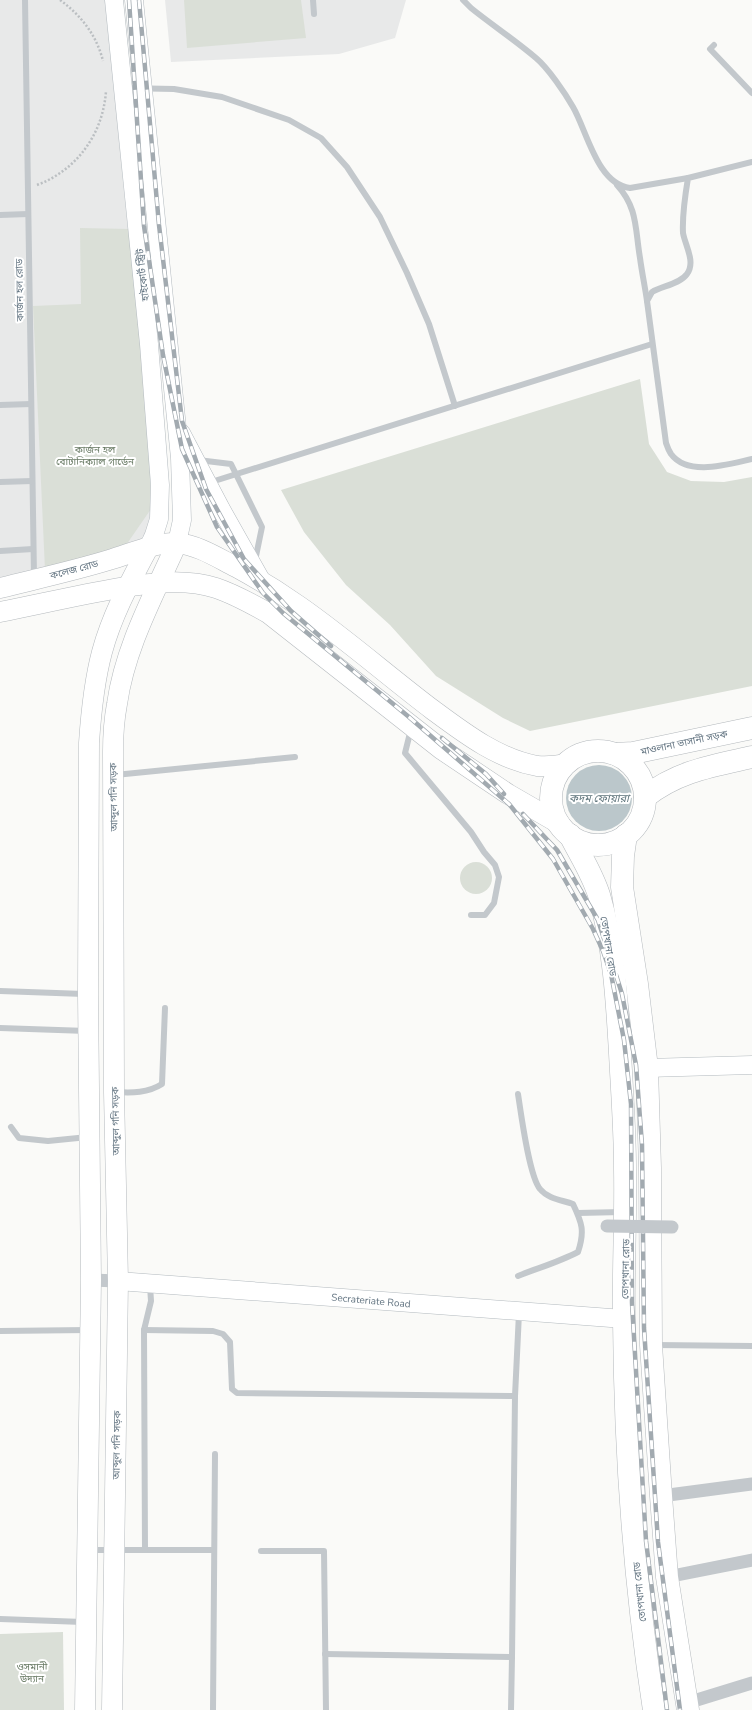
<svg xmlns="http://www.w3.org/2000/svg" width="752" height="1710" viewBox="0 0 752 1710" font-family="'Nunito Sans','Noto Sans Bengali',sans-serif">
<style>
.built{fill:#e8e9e9}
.green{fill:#dadfd7}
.water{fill:#bbc7cb}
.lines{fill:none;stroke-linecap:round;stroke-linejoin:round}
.secondary-casing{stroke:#b3babf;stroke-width:19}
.primary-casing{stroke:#b5babe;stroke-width:21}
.highway-casing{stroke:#b4b9bd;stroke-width:23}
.path{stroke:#bbbfc2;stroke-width:2.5;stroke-dasharray:2 2;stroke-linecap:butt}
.lane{stroke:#c3c8cc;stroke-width:6}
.street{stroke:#c3c8cc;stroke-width:13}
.secondary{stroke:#fff;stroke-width:18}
.primary{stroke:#fff;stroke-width:20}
.highway{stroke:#fff;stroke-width:22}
.rail-casing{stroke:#a2aab0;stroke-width:4.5}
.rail{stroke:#fff;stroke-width:3;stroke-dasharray:9;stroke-linecap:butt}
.street-bridge{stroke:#c3c8cc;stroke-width:13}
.labels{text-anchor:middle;stroke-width:4;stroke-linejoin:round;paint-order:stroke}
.street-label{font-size:10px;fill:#657683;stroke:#fff}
.park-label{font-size:10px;fill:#687a64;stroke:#fff}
.water-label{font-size:11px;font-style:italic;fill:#60757c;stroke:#fff}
</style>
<rect width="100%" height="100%" fill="#fafaf8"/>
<g class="built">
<polygon points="0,0 107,0 123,183 141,355 152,521 138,544 0,581"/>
<polygon points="165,0 406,0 395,38 339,54 171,62"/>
</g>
<g class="green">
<polygon points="184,0 301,0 306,38 187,48"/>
<polygon points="80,228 130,229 150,451 151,509 124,548 45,570 33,306 81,304"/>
<polygon points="640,379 649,444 667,472 691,481 724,482 752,477 752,686 530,731 503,718 436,676 390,625 346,585 304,532 281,490"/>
<circle cx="476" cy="878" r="16"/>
<polygon points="63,1632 64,1710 0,1710 0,1634"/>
</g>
<circle class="water" cx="599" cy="798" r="33"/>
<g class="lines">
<g class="secondary-casing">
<g id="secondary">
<polyline points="114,0 149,344 160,485 159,519 154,535 148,548"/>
<polyline points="134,0 180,458 182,520 177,543"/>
<polyline points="181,433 221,509 261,580"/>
<polyline points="647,1068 752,1065"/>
<polyline points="118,1281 624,1319"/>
</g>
</g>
<g class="primary-casing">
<g id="primary">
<path d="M0,588c36,-9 73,-17 109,-28 21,-6 46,-18 68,-17 21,2 41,15 59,24 22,12 43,25 63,39 46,32 89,70 134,104 31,23 65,49 104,56 10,1 19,0 29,-2"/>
<path d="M0,612c40,-8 79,-17 119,-24 32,-5 66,-10 97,0 18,6 36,16 52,25l173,136 67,45 52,30"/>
<path d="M85,1710l6,-430 -3,-286 1,-251c2,-30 5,-61 13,-91 10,-37 28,-70 46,-104"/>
<path d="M112,1710l6,-429 -4,-189 -1,-340c0,-16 1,-32 4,-48 8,-57 37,-109 60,-161"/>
</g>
</g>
<g class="highway-casing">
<g id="highway">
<circle cx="598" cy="798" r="47"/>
<polyline points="615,754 633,753 752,728"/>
<path d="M645,797c33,-26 67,-31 107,-40"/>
<path d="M570,835c10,20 22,38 29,60 15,50 18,107 21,158 2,39 5,77 5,116 1,50 -2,101 -1,151 1,131 10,261 30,390"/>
<polyline points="626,835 623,856 622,887 637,984 647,1068 650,1168 651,1345 661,1496 667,1577 688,1710"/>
</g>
</g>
<g class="path">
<path d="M60,0c21,15 37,36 43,61"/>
<path d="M37,185c40,-15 66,-51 69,-94"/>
</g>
<g class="lane">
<polyline points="25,0 34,576"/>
<polyline points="313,0 314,14"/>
<path d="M463,0l8,8c21,17 44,32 65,50 12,10 29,35 37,49 14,24 24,77 57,81l58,-10"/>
<polyline points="714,45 710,49 752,93"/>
<polyline points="124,88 174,89 222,97 289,120 321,138 347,167 380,217 407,273 429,324 455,406"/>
<path d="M752,162l-64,16c-3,18 -6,36 -5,55 2,12 13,29 4,41 -7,10 -25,12 -35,18l-5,9 19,142c1,3 3,8 5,11 17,23 58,10 81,5"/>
<path d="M617,185c21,23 18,44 23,73 2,15 5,29 7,43"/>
<polyline points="0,215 28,214"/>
<polyline points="0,405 31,404"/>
<polyline points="198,460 231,464 262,527 255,561"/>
<polyline points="0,482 32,481"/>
<polyline points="208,483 652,344"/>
<polyline points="0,551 33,549"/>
<polyline points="411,729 405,753 471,832 484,852 495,865 499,877 494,903 485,915 471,915"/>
<polyline points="115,775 295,757"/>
<polyline points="0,991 84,994"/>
<polyline points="0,1028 87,1031"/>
<path d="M116,1092c16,1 32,1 46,-8l3,-76"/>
<path d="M518,1094c3,19 11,82 22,95 8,10 22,11 33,15 9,19 12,27 5,48 -19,10 -40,16 -60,24"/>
<polyline points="11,1127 19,1138 48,1141 88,1137"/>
<polyline points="578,1213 622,1212"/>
<polyline points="144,1330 213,1331 223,1334 230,1342 232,1389 237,1393 515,1396"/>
<polyline points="0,1331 88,1330"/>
<polyline points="655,1345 752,1346"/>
<polyline points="89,1550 214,1550"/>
<polyline points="145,1550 144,1330 151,1301 150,1286"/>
<polyline points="261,1551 324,1551 326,1710"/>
<polyline points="0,1619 83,1622"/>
<polyline points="325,1654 512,1657 515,1396 519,1313"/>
<polyline points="213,1710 215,1454"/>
<polyline points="511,1710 512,1657"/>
</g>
<g class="street">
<polyline points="91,1280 118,1281"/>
<polyline points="661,1496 752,1484"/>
<polyline points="667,1577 752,1560"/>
<polyline points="687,1703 752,1683"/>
</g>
<use href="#secondary" class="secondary"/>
<use href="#primary" class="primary"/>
<use href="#highway" class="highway"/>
<g class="rail-casing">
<g id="rail">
<polyline points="129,0 144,226 163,355 182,449 217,527 263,593 283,613 409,717 509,804 553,859 593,929 603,951 611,974 624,1040 631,1104 632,1303 646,1541 667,1710"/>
<polyline points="139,0 159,225 182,421 206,489 244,559 291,611 331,646"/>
<polyline points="442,738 486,774 504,794"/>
<polyline points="523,814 557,850 598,920 607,948"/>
<polyline points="616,975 622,994 636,1065 642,1145 644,1328 658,1542 680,1710"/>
</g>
</g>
<use href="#rail" class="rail"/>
<polyline class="street-bridge" points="607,1226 672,1227"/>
</g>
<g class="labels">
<g class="street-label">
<text transform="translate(142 275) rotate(-96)" y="4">হাইকোর্ট স্ট্রিট</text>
<text transform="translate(19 290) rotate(-91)" y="4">কার্জন হল রোড</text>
<text transform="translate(74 569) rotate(-15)" y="4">কলেজ রোড</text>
<text transform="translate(684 742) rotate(-12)" y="4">মাওলানা ভাসানী সড়ক</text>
<text transform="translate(113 797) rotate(-91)" y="4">আব্দুল গনি সড়ক</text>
<text transform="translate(609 946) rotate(81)" y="4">তোপখানা রোড</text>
<text transform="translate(115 1121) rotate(-91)" y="4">আব্দুল গনি সড়ক</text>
<text transform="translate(625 1269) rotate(-89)" y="4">তোপখানা রোড</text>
<text transform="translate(371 1300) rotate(5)" y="4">Secrateriate Road</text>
<text transform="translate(116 1445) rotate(-89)" y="4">আব্দুল গনি সড়ক</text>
<text transform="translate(639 1592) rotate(-96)" y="4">তোপখানা রোড</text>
</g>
<g class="park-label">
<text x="95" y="453">কার্জন হল<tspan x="95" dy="12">বোটানিক্যাল গার্ডেন</tspan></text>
<text x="32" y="1670">ওসমানী<tspan x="32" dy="12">উদ্যান</tspan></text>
</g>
<g class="water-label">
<text x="599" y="802">কদম ফোয়ারা</text>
</g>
</g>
</svg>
